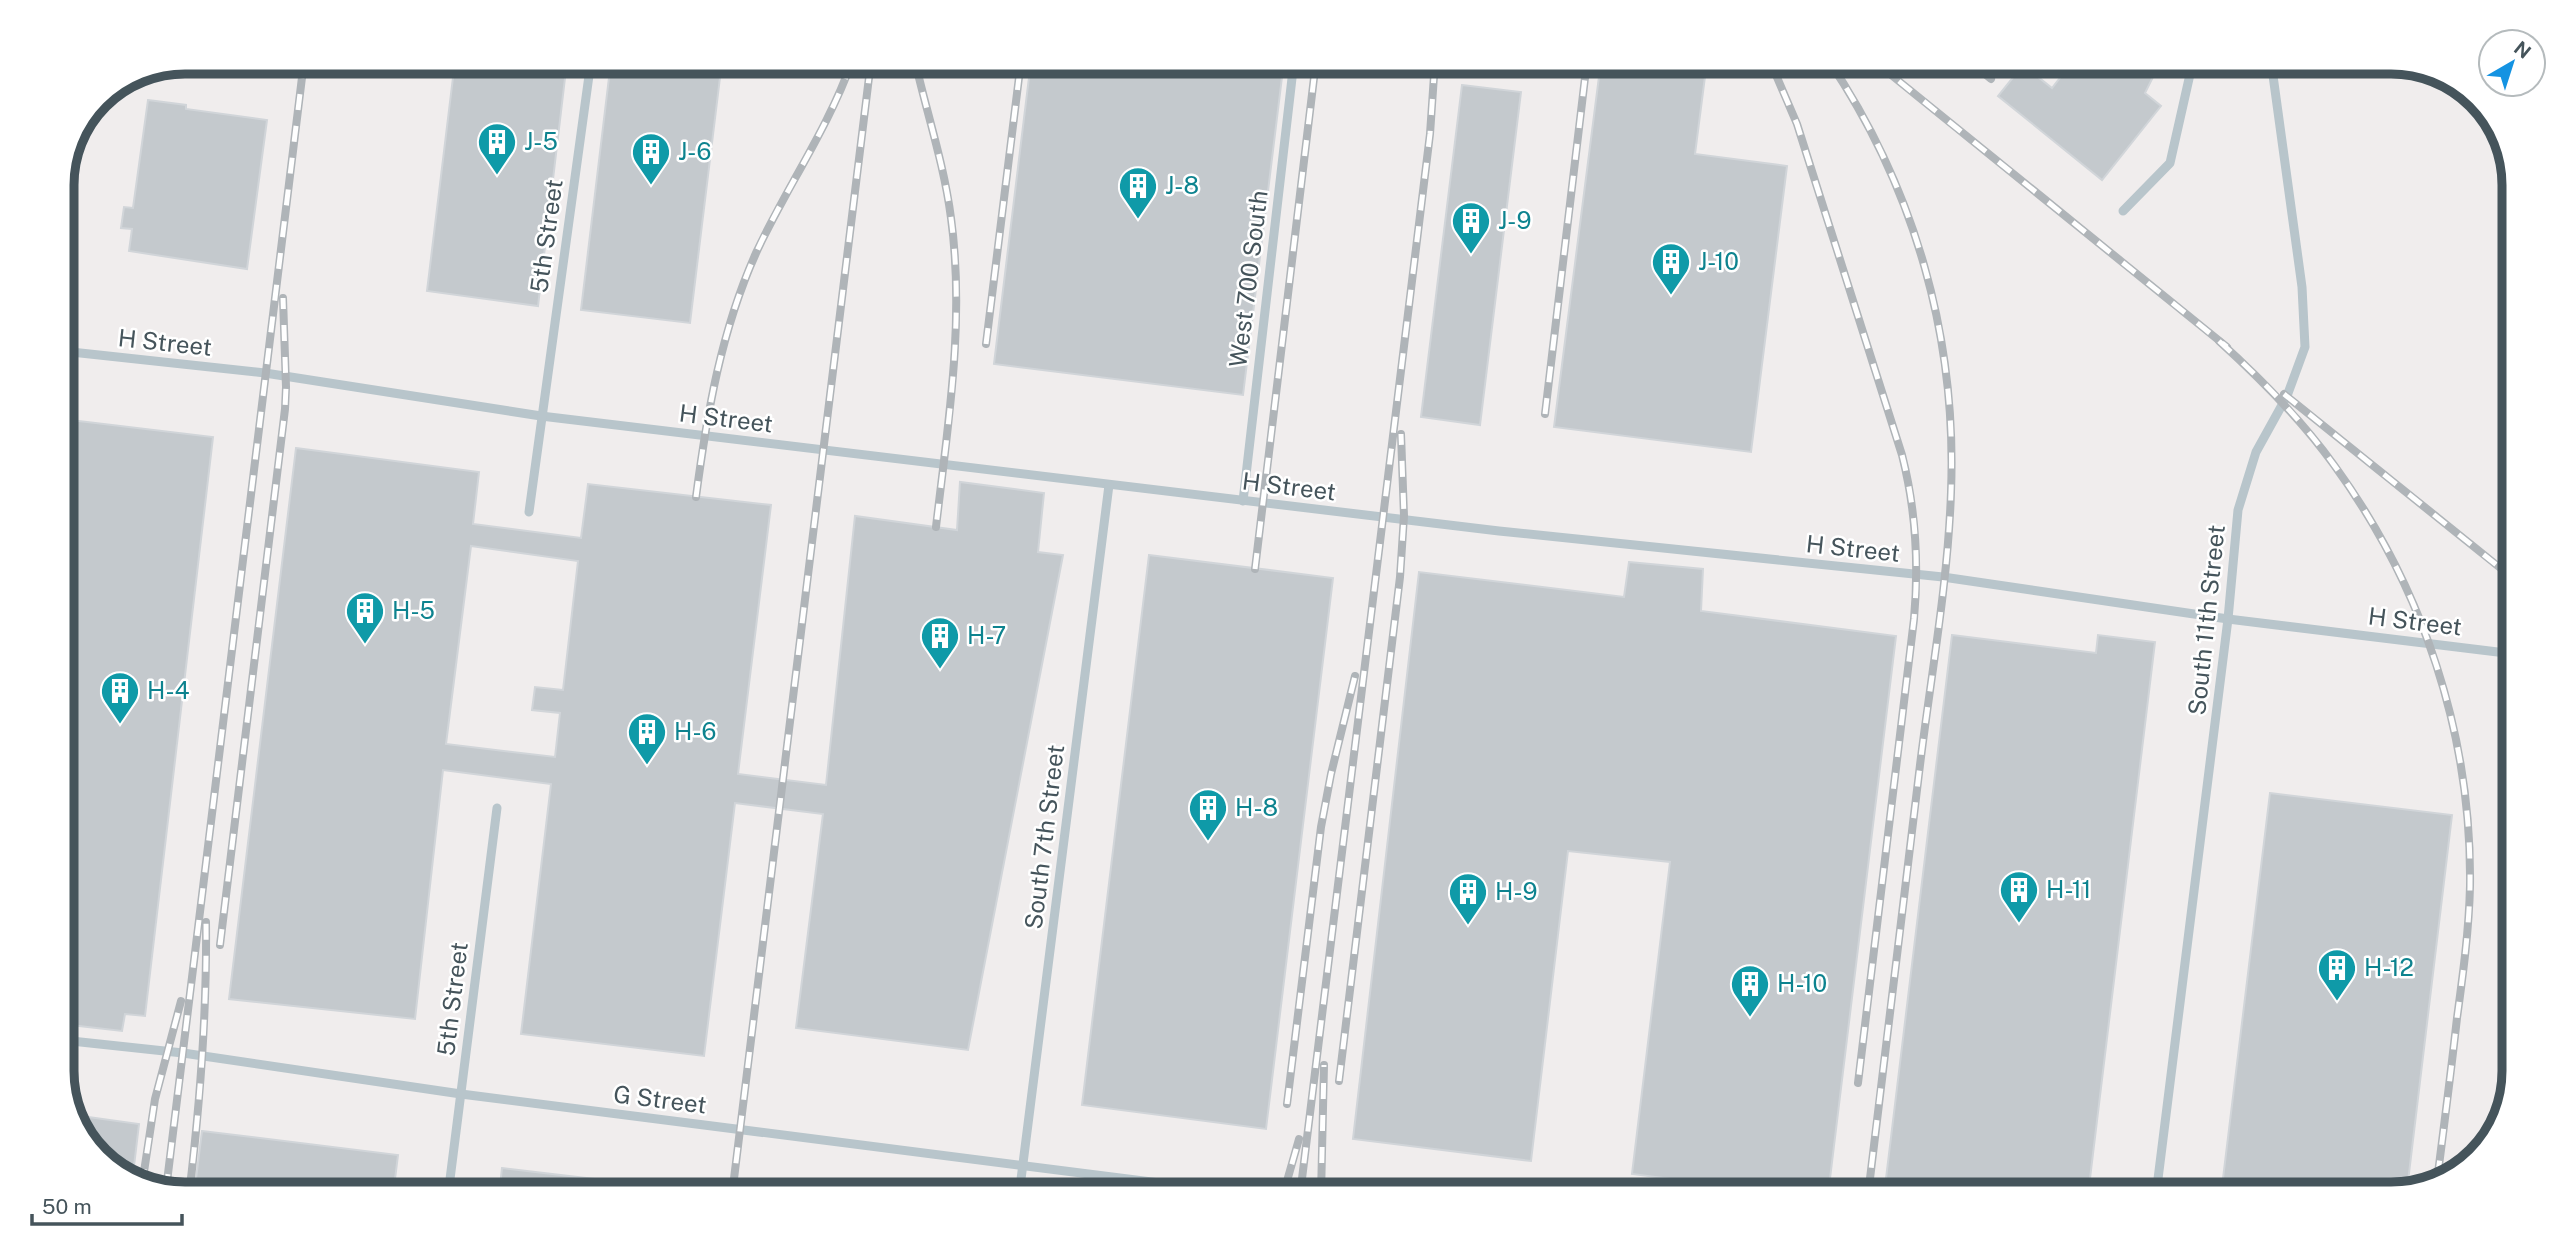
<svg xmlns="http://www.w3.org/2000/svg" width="2575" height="1256" viewBox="0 0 2575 1256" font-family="'Public Sans',sans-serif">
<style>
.building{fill:#c4c9cd;stroke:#d1d5d9;stroke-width:2;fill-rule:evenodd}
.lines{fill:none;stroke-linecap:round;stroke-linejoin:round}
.service{stroke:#b8c5cb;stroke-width:9}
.rail-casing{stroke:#afb4b8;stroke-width:8}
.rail{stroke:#fff;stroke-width:5;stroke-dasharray:16;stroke-linecap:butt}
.labels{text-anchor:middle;stroke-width:5;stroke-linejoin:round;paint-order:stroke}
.culture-label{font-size:24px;fill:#0d838f;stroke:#fff;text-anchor:start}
.street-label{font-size:24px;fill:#45545b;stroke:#fff}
.rim{fill:none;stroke:#45545b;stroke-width:9}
</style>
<rect width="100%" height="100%" fill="#f0eded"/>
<g class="building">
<polygon points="455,61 567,61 538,306 427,291"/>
<polygon points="611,61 722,61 690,323 581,310"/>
<polygon points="1031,61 1262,61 1282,77 1243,395 994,364"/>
<polygon points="1601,61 1707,61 1695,154 1787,166 1751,452 1554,427"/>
<polygon points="2073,61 2161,61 2145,93 2161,106 2102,180 1998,96 2023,65 2052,88"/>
<polygon points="1462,85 1521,92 1480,425 1421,417"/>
<polygon points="148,100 186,105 186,109 267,120 247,269 129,251 132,229 121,228 124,207 133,208"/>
<polygon points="62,419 213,437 145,1016 125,1014 122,1031 62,1024"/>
<path d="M296,448l183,24 -6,52 108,14 7,-54 183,21 -33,269 88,11 29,-269 102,14 3,-48 84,11 -6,59 25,3 -95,495 -172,-22 27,-214 -88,-11 -31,253 -183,-22 30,-250 -108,-14 -28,249 -186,-20zM471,546l107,15 -15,129 -28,-3 -3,23 28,3 -5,44 -109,-13z"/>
<polygon points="1149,555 1333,578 1266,1129 1082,1105"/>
<polygon points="1629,562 1703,569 1701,611 1896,636 1828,1195 1795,1195 1632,1174 1670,862 1568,851 1531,1161 1353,1139 1419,572 1624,597"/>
<polygon points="1952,635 2096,653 2098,635 2155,642 2088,1195 1884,1195"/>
<polygon points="2270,793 2452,815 2407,1190 2391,1195 2221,1195"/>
<polygon points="74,1115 139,1124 132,1183 82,1140"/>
<polygon points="202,1131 398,1155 393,1195 194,1195"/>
<polygon points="502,1168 636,1184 635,1195 499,1195"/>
</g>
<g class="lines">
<g class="service">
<polyline points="2123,211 2170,163 2193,61"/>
<polyline points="62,351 265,373 541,416 1499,531 1943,577 2228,619 2514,654"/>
<polyline points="1243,501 1294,61"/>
<polyline points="529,512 591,61"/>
<polyline points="62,1040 183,1053 461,1094 1254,1195"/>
<polyline points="448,1195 497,808"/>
<polyline points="1019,1195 1109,485"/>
<polyline points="2156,1195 2228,619 2238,510 2256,452 2287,396 2305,347 2302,287 2271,61"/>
</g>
<g class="rail-casing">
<g id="rail">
<path d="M915,61c12,53 29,103 36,157 14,103 -3,206 -15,309"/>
<path d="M1770,61l27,63 105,331c14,55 17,108 12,164l-56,464"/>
<path d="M1829,61c86,128 128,277 122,431 -3,91 -20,183 -31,273 -17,143 -35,287 -52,430"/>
<polyline points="1874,61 2227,347"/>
<polyline points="1969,61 1991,79"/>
<path d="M2219,341c42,38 82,78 115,124 89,122 138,270 136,421 -1,44 -7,88 -13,132 -6,54 -13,108 -20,163"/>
<polyline points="986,344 1021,61"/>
<polyline points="2284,394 2514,579"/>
<polyline points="1545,414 1587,61"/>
<path d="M696,497c11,-84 25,-166 60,-244 30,-65 72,-124 96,-192"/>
<polyline points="1255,569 1316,61"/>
<polyline points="220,945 285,409 286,387 283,298"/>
<polyline points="1339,1081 1400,577 1404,516 1401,434"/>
<polyline points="1287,1104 1321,827 1331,774 1355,676"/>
<polyline points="142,1185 155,1099 181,1001"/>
<polyline points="166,1190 304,61"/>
<path d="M189,1195c11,-91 18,-182 17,-273"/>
<polyline points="732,1195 871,61"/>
<polyline points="1283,1195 1299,1139"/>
<polyline points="1300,1195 1430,134 1435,61"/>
<polyline points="1321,1195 1324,1065"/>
</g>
</g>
<use href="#rail" class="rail"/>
</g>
<defs>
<g id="building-pin" transform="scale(2.0125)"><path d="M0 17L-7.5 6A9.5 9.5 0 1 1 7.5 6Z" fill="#0f9aa8" stroke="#fff"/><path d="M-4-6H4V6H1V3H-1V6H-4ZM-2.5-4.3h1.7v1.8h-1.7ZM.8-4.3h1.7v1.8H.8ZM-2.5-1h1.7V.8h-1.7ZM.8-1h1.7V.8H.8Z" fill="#fff"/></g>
</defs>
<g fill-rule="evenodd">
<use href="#building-pin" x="497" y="142"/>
<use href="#building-pin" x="651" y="152"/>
<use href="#building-pin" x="1138" y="186"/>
<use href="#building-pin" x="1471" y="221"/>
<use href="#building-pin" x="1671" y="262"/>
<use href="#building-pin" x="365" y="611"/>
<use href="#building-pin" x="940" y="636"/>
<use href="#building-pin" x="120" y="691"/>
<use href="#building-pin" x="647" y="732"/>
<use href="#building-pin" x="1208" y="808"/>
<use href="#building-pin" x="2019" y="890"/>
<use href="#building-pin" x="1468" y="892"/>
<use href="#building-pin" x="2337" y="968"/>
<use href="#building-pin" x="1750" y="984"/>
</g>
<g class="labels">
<g class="culture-label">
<text x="524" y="150">J-5</text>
<text x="678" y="160">J-6</text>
<text x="1165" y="194">J-8</text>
<text x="1498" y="229">J-9</text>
<text x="1698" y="270">J-10</text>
<text x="392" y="619">H-5</text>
<text x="967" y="644">H-7</text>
<text x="147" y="699">H-4</text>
<text x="674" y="740">H-6</text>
<text x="1235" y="816">H-8</text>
<text x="2046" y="898">H-11</text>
<text x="1495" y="900">H-9</text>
<text x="2364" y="976">H-12</text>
<text x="1777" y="992">H-10</text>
</g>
<g class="street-label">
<text transform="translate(547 236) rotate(-82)" y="8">5th Street</text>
<text transform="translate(1249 279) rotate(-83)" y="8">West 700 South</text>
<text transform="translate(165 343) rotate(6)" y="8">H Street</text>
<text transform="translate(726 419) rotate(7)" y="8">H Street</text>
<text transform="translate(1289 487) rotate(7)" y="8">H Street</text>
<text transform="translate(1853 549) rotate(6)" y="8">H Street</text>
<text transform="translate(2207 620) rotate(-84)" y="8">South 11th Street</text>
<text transform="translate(2415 622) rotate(7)" y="8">H Street</text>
<text transform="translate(1045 837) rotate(-83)" y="8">South 7th Street</text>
<text transform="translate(453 999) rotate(-83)" y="8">5th Street</text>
<text transform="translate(660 1100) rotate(7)" y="8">G Street</text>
</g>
</g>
<path d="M0 0H2575V1256H0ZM185 74H2391A111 111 0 0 1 2502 185V1071A111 111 0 0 1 2391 1182H185A111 111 0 0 1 74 1071V185A111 111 0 0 1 185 74Z" fill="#fff" fill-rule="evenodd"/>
<path class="rim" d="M185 74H2391A111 111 0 0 1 2502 185V1071A111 111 0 0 1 2391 1182H185A111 111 0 0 1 74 1071V185A111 111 0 0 1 185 74Z"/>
<g transform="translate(2512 63) rotate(39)"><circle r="33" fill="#ffffff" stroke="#b5bbbd" stroke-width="2"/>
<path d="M0-5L12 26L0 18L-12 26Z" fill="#1493e2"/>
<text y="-10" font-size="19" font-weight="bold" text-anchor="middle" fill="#45545b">N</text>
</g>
<path d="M32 1214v10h150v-10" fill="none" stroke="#45545b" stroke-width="3.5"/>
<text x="42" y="1214" font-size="21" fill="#45545b" stroke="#ffffff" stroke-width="5" paint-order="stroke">50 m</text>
</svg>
